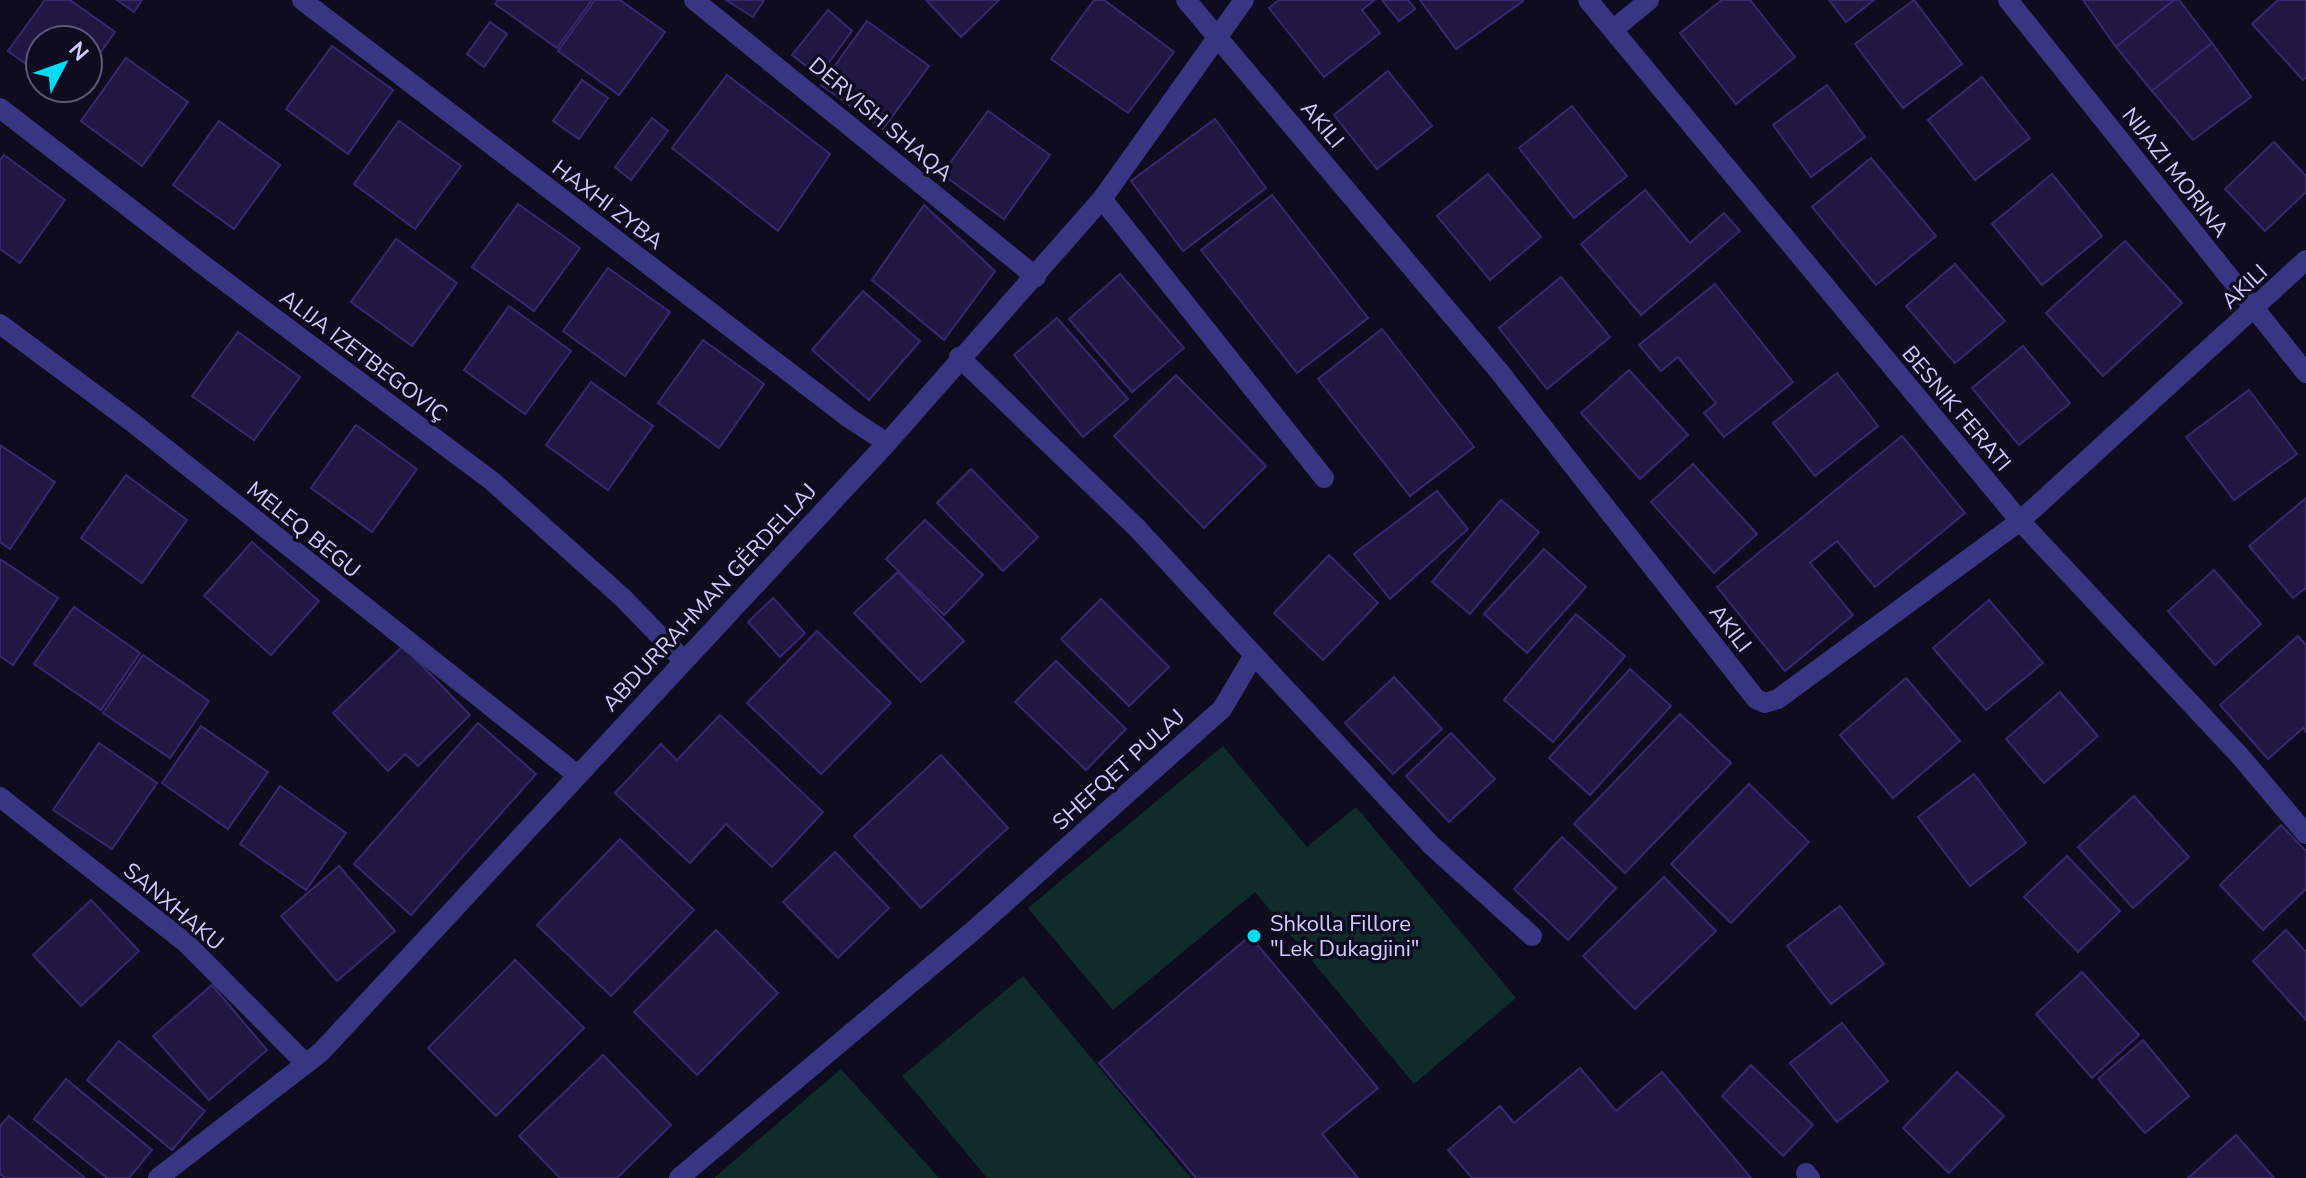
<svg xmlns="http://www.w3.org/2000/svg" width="2306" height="1178" viewBox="0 0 2306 1178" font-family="'Nunito Sans',sans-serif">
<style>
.green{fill:#0f2b2a}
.building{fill:#201742;stroke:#37286f;stroke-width:2}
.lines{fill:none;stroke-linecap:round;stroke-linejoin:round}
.street{stroke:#383582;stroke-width:20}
.poi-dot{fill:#00dcf6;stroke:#0f0c20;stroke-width:3}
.labels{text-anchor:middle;stroke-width:7;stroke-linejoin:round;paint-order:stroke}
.street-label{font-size:22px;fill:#d2cbff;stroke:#0f0c20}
.poi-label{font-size:22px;fill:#d2cbff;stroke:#0f0c20;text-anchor:start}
</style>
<rect width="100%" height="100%" fill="#0f0c20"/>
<g class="green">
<polygon points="1223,746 1307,847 1356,807 1516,998 1414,1084 1255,892 1113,1010 1028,908"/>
<polygon points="1023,976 1191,1178 987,1178 902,1076"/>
<polygon points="841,1069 939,1178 714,1178"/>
</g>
<g class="building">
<polygon points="45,0 70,0 115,32 88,70 88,40 40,40 40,74 8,51"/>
<polygon points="117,0 142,0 134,12"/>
<polygon points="498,0 592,0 557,48 495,4"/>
<polygon points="595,0 620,0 665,32 619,95 558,51"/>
<polygon points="726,0 764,0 753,17"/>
<polygon points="926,0 999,0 961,37"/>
<polygon points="1094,0 1104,0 1174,52 1128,113 1051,59"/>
<polygon points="1279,0 1375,0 1362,10 1380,33 1324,77 1269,8"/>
<polygon points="1382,0 1408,0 1415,9 1399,21"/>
<polygon points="1420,0 1522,0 1523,1 1456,49"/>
<polygon points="1722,0 1750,0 1795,57 1736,104 1680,33"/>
<polygon points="1829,0 1874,0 1846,22"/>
<polygon points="1914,0 1962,64 1903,108 1855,44"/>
<polygon points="2083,0 2174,0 2116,47"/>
<polygon points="2174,0 2179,0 2212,43 2152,91 2116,47"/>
<polygon points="2278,0 2306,0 2306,77 2303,80 2252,24"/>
<polygon points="828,10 852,31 819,76 792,55"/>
<polygon points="867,21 929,66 883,129 821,85"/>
<polygon points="490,22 507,34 484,67 467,54"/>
<polygon points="2212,43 2251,97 2193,140 2152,91"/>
<polygon points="332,46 393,90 348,154 286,109"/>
<polygon points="126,58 188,102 142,166 81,121"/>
<polygon points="1388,71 1432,126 1377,169 1334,115"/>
<polygon points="727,75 830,154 778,231 672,148"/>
<polygon points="1982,77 2030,138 1975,180 1928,120"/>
<polygon points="582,80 608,98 579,139 553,121"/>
<polygon points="1827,85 1865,137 1811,177 1773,125"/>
<polygon points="1572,106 1627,176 1574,218 1519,148"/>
<polygon points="988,111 1050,155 1004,219 942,174"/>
<polygon points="652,118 668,131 631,180 615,167"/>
<polygon points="1215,119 1266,188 1183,251 1131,181"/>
<polygon points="219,121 280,165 234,229 173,185"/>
<polygon points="399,121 461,166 415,229 354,184"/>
<polygon points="2274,142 2306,176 2306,192 2265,231 2225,189"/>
<polygon points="4,155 65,200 20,263 0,249 0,160"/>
<polygon points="1871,158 1936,236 1876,285 1812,207"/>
<polygon points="1488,174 1541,237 1490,280 1437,216"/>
<polygon points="2052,174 2102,236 2042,285 1992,224"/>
<polygon points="1645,190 1690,243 1724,213 1740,231 1641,315 1581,244"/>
<polygon points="1272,195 1368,318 1297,373 1201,250"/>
<polygon points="518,204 580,248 534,311 472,267"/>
<polygon points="924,205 995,271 944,340 872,280"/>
<polygon points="396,239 457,283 412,346 351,302"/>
<polygon points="2125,241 2182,303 2103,376 2046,313"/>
<polygon points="1955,264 2005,321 1955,363 1906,306"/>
<polygon points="608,268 670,312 625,376 563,331"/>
<polygon points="1120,274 1184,348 1132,392 1069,319"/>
<polygon points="1561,277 1610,337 1547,389 1499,328"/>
<polygon points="1715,284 1793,382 1724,437 1704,413 1716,403 1678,357 1661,371 1639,345"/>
<polygon points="863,291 920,341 869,400 812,350"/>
<polygon points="509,306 571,351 525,414 464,370"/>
<polygon points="1057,318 1128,399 1083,437 1014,355"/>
<polygon points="1382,329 1474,447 1410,496 1318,379"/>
<polygon points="238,332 300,377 254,440 192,396"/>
<polygon points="703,340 764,384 719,448 658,403"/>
<polygon points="2023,346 2070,403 2019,445 1972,388"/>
<polygon points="1629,370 1688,435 1640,479 1581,413"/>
<polygon points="1837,373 1878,426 1815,476 1773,423"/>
<polygon points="1176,375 1266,466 1204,528 1114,436"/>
<polygon points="591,382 653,426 608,490 546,445"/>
<polygon points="2249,390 2297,454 2234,500 2186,437"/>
<polygon points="356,425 417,469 372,532 311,488"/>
<polygon points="1902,436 1965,513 1875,587 1837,541 1810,563 1853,615 1785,671 1717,587"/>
<polygon points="0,445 55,482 10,549 0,542"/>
<polygon points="1693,464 1757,534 1714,573 1651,502"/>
<polygon points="971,469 1038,537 1003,571 937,503"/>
<polygon points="126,475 187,520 142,583 81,538"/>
<polygon points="1437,491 1468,529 1390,599 1354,554"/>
<polygon points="2306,498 2306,588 2293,598 2249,546"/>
<polygon points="1501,500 1539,532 1470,614 1432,582"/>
<polygon points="925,520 983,575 944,615 886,559"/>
<polygon points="252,542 319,601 271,655 204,596"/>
<polygon points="1544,549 1586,587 1527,653 1484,614"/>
<polygon points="1329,555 1378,603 1323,660 1274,613"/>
<polygon points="0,559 58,598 13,665 0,656"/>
<polygon points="2214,570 2261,624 2215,665 2168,611"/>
<polygon points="898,572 964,641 921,682 854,613"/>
<polygon points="773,598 805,633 780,657 748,622"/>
<polygon points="1101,599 1169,667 1129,706 1061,639"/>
<polygon points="1989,600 2043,663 1986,710 1933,648"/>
<polygon points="74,607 140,653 101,710 34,664"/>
<polygon points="1576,614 1625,656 1553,742 1504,700"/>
<polygon points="817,631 891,703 821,774 747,703"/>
<polygon points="2298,636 2306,645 2306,732 2303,728 2268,759 2220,705"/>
<polygon points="403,646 470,715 418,766 405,754 388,771 333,713"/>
<polygon points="143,655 209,701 170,758 103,713"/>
<polygon points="1056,661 1126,729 1086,770 1015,702"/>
<polygon points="1630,669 1671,706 1590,795 1549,758"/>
<polygon points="1394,677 1442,729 1393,774 1345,723"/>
<polygon points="1906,678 1960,741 1893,798 1840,735"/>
<polygon points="2060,692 2098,736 2044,783 2006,739"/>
<polygon points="1680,714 1731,763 1625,873 1574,824"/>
<polygon points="720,715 823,812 772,867 726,824 690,863 615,793 661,744 677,760"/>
<polygon points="478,723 536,774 411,915 354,864"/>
<polygon points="201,726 268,772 228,829 162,783"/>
<polygon points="1451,733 1495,779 1449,822 1406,776"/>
<polygon points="99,743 157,783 112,849 53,810"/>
<polygon points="941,755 1008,828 921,908 854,836"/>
<polygon points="1974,774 2026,843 1970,886 1918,817"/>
<polygon points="1749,784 1809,842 1731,923 1671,864"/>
<polygon points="280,786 346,833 306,890 240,844"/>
<polygon points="2134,796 2189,857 2133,908 2078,847"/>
<polygon points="2281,825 2306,851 2306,889 2263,930 2220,885"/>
<polygon points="1562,837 1616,888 1568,940 1514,889"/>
<polygon points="620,839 694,910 611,996 537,925"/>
<polygon points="835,852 889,908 838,958 783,902"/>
<polygon points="2067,856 2120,911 2078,952 2024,897"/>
<polygon points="339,866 395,931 337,981 281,916"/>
<polygon points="1664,877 1716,931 1635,1009 1583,956"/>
<polygon points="91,900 139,951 81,1006 33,955"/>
<polygon points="1840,906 1884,964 1831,1004 1787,946"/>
<polygon points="716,930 778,993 697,1075 634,1012"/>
<polygon points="2286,930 2306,952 2306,1020 2253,961"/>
<polygon points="1250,936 1378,1088 1322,1134 1358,1178 1196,1178 1099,1063"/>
<polygon points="515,960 584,1028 496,1116 428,1048"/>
<polygon points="2082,972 2139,1035 2092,1078 2036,1014"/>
<polygon points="212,985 267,1050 209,1100 153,1036"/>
<polygon points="1842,1023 1888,1081 1837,1122 1790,1063"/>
<polygon points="2143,1040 2189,1096 2145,1133 2098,1079"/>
<polygon points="119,1041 205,1111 172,1150 87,1080"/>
<polygon points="603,1055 671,1125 617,1178 560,1178 519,1136"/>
<polygon points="1751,1065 1813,1125 1783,1156 1722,1096"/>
<polygon points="1580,1068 1616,1111 1662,1072 1751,1178 1472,1178 1448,1150 1500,1106 1514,1123"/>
<polygon points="1957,1072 2004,1116 1949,1173 1903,1128"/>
<polygon points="66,1079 152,1150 129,1178 107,1178 34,1119"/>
<polygon points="9,1116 85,1178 5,1178 0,1174 0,1126"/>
<polygon points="2236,1135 2274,1178 2188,1178"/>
</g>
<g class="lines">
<g class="street">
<polyline points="302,0 849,418 887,443"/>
<polyline points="694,0 1036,277"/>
<polyline points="1186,0 1498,370 1756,699 1765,703 1778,699 2020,521 2306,260"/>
<polyline points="1588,0 2020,521 2240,756 2306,834"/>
<polyline points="2008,0 2306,373"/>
<polyline points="1613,30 1649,0"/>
<polyline points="0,108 202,264 492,481 623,598 683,660"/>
<polyline points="1102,199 1324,478"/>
<polyline points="0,324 132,422 576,774"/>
<polyline points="1254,655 1431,845 1532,936"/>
<polyline points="0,797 186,943 306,1064"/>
<polyline points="1806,1173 1810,1178"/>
<polyline points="158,1178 321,1052 887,443 1102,199 1244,0"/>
<polyline points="679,1178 974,930 1222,709 1254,655 1137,528 959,357"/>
</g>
</g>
<circle class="poi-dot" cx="1254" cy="936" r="8"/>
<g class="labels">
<g class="street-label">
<text transform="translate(881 119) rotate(40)" y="8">DERVISH SHAQA</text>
<text transform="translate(1323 124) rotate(50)" y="8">AKILI</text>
<text transform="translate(2176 172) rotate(52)" y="8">NIJAZI MORINA</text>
<text transform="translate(608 204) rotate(37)" y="8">HAXHI ZYBA</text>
<text transform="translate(2244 286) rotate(-43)" y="8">AKILI</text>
<text transform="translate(364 355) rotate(37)" y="8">ALIJA IZETBEGOVIÇ</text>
<text transform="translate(1957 408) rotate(50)" y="8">BESNIK FERATI</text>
<text transform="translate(304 529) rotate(39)" y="8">MELEQ BEGU</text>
<text transform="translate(709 597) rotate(-47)" y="8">ABDURRAHMAN GËRDELLAJ</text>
<text transform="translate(1731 628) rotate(52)" y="8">AKILI</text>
<text transform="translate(1118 769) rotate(-42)" y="8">SHEFQET PULAJ</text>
<text transform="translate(174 906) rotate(40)" y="8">SANXHAKU</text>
</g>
<g class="poi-label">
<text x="1270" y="931">Shkolla Fillore<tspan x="1270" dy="25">"Lek Dukagjini"</tspan></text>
</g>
</g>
<g transform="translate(64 64) rotate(49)"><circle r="38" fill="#0f0c20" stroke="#5d5879" stroke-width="2"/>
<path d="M0-6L14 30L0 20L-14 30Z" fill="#00dcf6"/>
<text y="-12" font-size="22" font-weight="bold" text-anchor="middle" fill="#d2cbff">N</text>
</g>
</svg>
